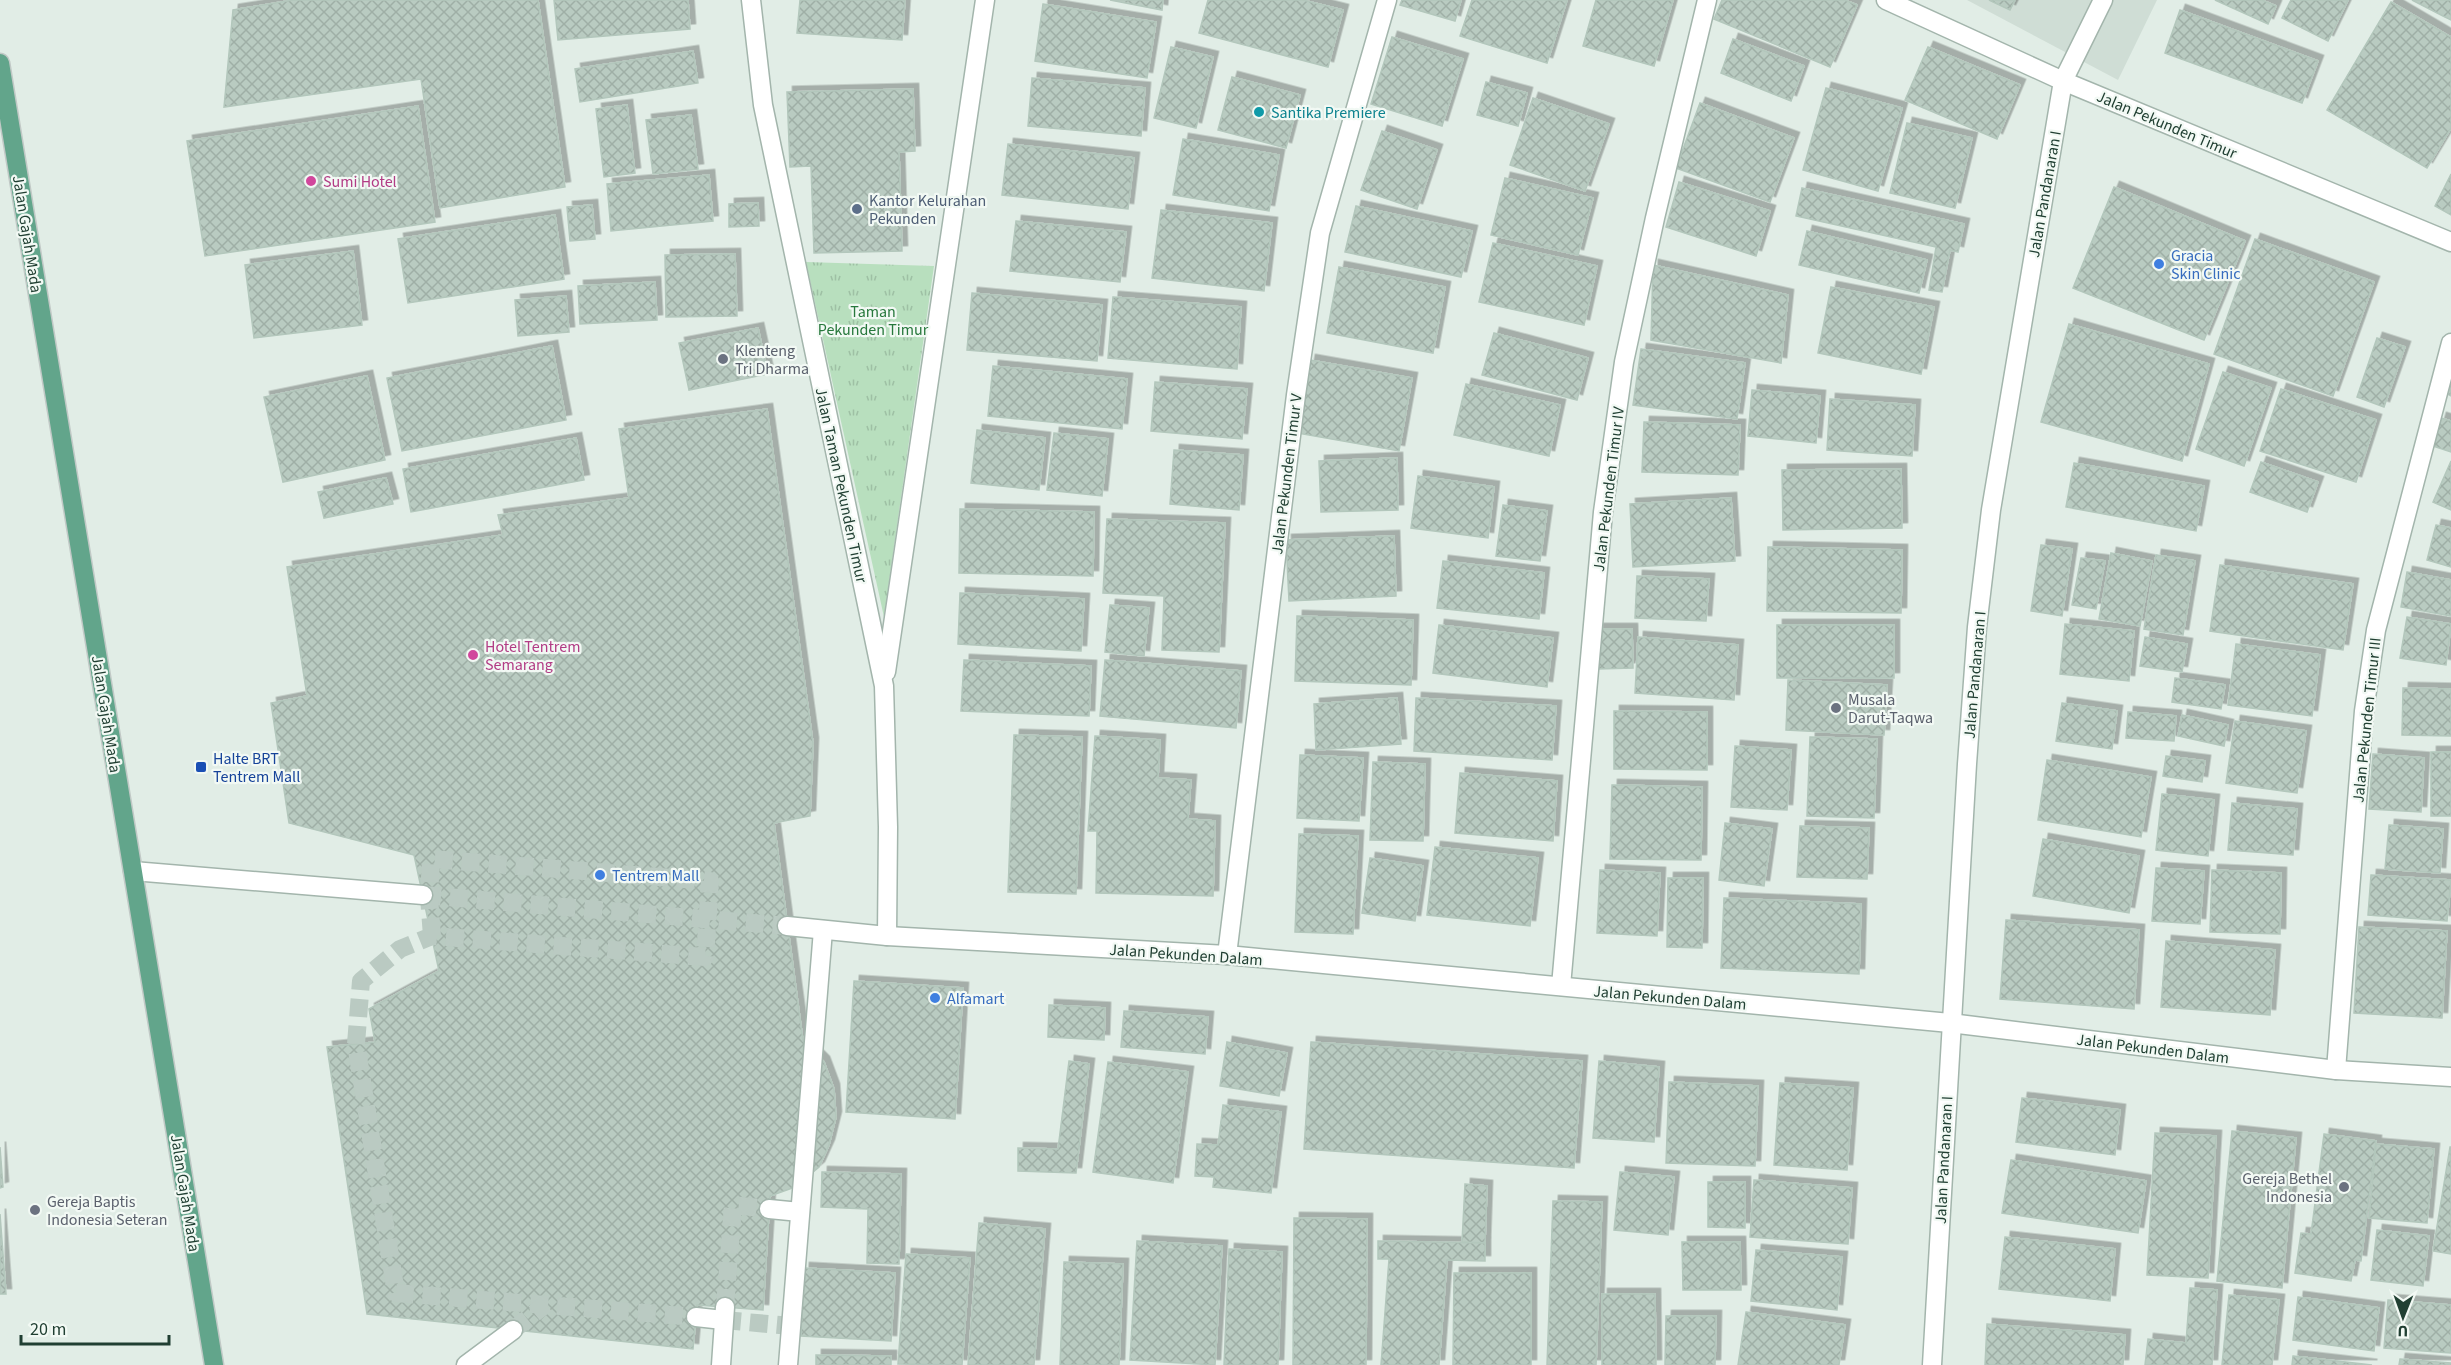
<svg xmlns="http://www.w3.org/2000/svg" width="2451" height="1365" viewBox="0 0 2451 1365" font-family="'Source Sans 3',sans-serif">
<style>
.built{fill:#cfddd5}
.park{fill:url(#park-tufts)}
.building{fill:url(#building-cross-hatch);stroke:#b3c7bc;stroke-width:1.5;filter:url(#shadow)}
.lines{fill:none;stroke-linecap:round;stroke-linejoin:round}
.minor-tunnel{stroke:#bacac2;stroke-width:18;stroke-dasharray:18 9;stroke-linecap:butt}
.minor-casing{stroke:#a3b5ac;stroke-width:21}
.major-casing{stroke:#c1c9c6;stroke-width:21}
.minor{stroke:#fff;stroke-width:18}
.major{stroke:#62a58b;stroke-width:18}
.culture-dot{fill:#0f9aa8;stroke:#f2f9f4;stroke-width:2}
.hotel-dot{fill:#d1479c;stroke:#f2f9f4;stroke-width:2}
.service-dot{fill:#5c6f8a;stroke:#f2f9f4;stroke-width:2}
.shop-dot{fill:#3f7fe0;stroke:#f2f9f4;stroke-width:2}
.worship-dot{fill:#6b7280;stroke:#f2f9f4;stroke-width:2}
.transit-dot{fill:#1a4fb4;stroke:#f2f9f4;stroke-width:2}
.labels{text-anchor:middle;stroke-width:4.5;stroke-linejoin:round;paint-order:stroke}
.culture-label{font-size:16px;fill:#0d838f;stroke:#f2f9f4;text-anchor:start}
.street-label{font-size:16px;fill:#203f32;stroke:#f2f9f4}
.hotel-label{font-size:16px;fill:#b23c85;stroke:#f2f9f4;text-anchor:start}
.service-label{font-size:16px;fill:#4e5e75;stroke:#f2f9f4;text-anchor:start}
.shop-label{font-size:16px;fill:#366cbe;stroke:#f2f9f4;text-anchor:start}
.park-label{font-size:16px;fill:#27783c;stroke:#f2f9f4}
.worship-label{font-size:16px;fill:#5b616d;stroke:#f2f9f4;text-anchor:start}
.transit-label{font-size:16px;fill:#164399;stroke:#f2f9f4;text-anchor:start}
</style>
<defs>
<pattern id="park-tufts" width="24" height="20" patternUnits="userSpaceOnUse" patternTransform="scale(1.5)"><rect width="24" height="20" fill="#b8dfbe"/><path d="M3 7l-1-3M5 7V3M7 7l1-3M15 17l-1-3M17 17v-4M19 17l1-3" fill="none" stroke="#9ec0a4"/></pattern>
<pattern id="building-cross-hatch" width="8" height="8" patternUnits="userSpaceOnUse" patternTransform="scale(1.5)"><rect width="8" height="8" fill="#b9cbc1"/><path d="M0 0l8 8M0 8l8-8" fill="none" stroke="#9fafa6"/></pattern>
<filter id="shadow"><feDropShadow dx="5.5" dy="-5.5" stdDeviation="0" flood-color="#0004"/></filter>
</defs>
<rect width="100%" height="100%" fill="#e1ede6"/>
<polygon class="built" points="1967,0 2157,0 2118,80"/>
<polygon class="park" points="806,262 934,266 884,617"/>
<g class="building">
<polygon points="293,0 538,0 565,187 440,208 421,79 224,107 233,10"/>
<polygon points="554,0 688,0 690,29 558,40"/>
<polygon points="800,0 905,0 902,40 797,33"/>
<polygon points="1110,0 1163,0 1162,10"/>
<polygon points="1208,0 1303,0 1343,10 1328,67 1199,33"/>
<polygon points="1402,0 1461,0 1455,21 1400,5"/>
<polygon points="1472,0 1567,0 1547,63 1460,36"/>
<polygon points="1596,0 1673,0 1654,66 1583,46"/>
<polygon points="1722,0 1845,0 1857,5 1830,67 1714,19"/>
<polygon points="1989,0 2015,0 2010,10"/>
<polygon points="2215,0 2262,0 2276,6 2268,24"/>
<polygon points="2291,0 2348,0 2328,41 2282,18"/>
<polygon points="2412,0 2451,0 2451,20 2443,16"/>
<polygon points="2391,2 2451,37 2451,128 2427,168 2327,110"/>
<polygon points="1043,4 1156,22 1147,78 1035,61"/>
<polygon points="2180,10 2318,61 2302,103 2165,53"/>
<polygon points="1392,37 1463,59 1442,126 1371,104"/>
<polygon points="1733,39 1804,66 1791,101 1721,73"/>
<polygon points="1171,47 1213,57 1196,128 1154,118"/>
<polygon points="1928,47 2020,85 1997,139 1905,100"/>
<polygon points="693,51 698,83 580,102 575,69"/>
<polygon points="1232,77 1300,95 1286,148 1218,130"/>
<polygon points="1032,78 1145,88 1141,136 1028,126"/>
<polygon points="1486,82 1527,93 1518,126 1477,115"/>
<polygon points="1826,88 1902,108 1878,191 1803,170"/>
<polygon points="913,89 915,151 899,152 902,251 814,253 811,166 790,167 787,92"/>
<polygon points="1533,98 1609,124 1585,191 1510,165"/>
<polygon points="1700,103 1794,138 1770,202 1676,168"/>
<polygon points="627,105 635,173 604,177 596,109"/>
<polygon points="418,106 435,222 205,256 187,141"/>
<polygon points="691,115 698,169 653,174 646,120"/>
<polygon points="1907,123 1972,138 1955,208 1890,193"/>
<polygon points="1382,131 1437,150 1417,209 1361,190"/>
<polygon points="1183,139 1279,155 1269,211 1173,195"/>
<polygon points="1008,144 1134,158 1128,209 1002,195"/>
<polygon points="2451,174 2451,215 2435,206"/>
<polygon points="709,175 713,221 611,231 607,184"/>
<polygon points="1505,178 1593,198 1578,255 1491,235"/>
<polygon points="1679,182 1770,211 1756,256 1666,227"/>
<polygon points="2114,187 2245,241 2204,340 2073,288"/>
<polygon points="1802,188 1964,224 1958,252 1950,250 1942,292 1929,290 1936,247 1796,216"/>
<polygon points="758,203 759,226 729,227 729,204"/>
<polygon points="592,205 595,239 570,241 567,207"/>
<polygon points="1356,206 1472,231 1461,277 1345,252"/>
<polygon points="1161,210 1272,223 1264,291 1152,278"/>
<polygon points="555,215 564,279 408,303 398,239"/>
<polygon points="1016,221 1126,232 1120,282 1010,271"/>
<polygon points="1807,231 1927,260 1919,293 1799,265"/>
<polygon points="2255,239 2374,282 2333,396 2214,354"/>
<polygon points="1493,243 1597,266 1584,325 1479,302"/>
<polygon points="353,251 362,325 254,338 245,265"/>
<polygon points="735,254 737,316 666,317 665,255"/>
<polygon points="1653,265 1788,295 1781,363 1651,340"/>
<polygon points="1339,267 1445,287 1433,353 1327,333"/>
<polygon points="655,282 657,320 580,324 578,286"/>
<polygon points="1831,287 1934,307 1921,374 1818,353"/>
<polygon points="972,293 1102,305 1097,361 967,350"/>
<polygon points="566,296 569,332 518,336 515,300"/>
<polygon points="1113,297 1241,307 1237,369 1108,358"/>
<polygon points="2069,324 2209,364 2182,461 2041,422"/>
<polygon points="758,328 768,374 689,390 679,343"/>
<polygon points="1494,333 1588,358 1577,400 1482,375"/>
<polygon points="2377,338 2405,347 2384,407 2357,397"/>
<polygon points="552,346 566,420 402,451 387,378"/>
<polygon points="1641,349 1745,363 1737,419 1633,405"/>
<polygon points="1310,360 1412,378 1399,451 1297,433"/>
<polygon points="993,366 1127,379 1122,429 988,416"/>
<polygon points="2223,372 2271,388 2244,466 2196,449"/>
<polygon points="367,376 385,460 283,482 264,397"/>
<polygon points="2451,378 2451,396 2444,392"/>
<polygon points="1155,382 1247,389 1242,439 1151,431"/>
<polygon points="1466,384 1560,405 1549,456 1454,435"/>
<polygon points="2281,389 2376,420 2356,482 2260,451"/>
<polygon points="1752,390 1820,396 1816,443 1748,436"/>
<polygon points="1830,399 1915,405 1912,456 1827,450"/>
<polygon points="767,409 813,743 810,816 774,823 803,1041 824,1062 834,1089 836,1117 829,1145 819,1167 795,1187 770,1196 763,1310 697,1305 693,1349 367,1314 327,1047 375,1042 369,1009 439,971 414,855 289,823 271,703 307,696 287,567 503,535 498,515 629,498 619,429"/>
<polygon points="2441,418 2451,421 2451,452 2433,446"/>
<polygon points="1644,422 1740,425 1738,475 1642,472"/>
<polygon points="977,430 1045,438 1039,490 971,483"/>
<polygon points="1054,433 1108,439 1102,496 1047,490"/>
<polygon points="576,438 584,480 411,512 403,469"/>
<polygon points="1174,450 1243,455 1239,510 1170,504"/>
<polygon points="1397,458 1398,510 1321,512 1319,461"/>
<polygon points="2451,461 2451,510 2433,502"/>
<polygon points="2261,462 2318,482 2307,512 2250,492"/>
<polygon points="2074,463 2204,486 2196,531 2066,507"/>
<polygon points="1901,469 1902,528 1783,530 1782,470"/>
<polygon points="1418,476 1494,487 1488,538 1411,528"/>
<polygon points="386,478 393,504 324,518 318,492"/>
<polygon points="1731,498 1735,561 1633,567 1630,504"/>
<polygon points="1503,505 1547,511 1540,561 1496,556"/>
<polygon points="960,509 1094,512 1093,576 959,573"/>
<polygon points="1107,519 1225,523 1219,652 1162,650 1164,596 1103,593"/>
<polygon points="2436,525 2451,528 2451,567 2427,560"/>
<polygon points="1394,536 1396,596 1289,601 1286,540"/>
<polygon points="2041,545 2072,549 2062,616 2031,611"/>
<polygon points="1768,547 1902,550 1901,613 1767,611"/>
<polygon points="2111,553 2152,561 2140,626 2099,619"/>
<polygon points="2156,555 2195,561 2183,635 2144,629"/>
<polygon points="2081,558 2105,561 2096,609 2072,605"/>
<polygon points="1443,561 1544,573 1539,619 1437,608"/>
<polygon points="2220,565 2353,584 2343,650 2210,631"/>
<polygon points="2407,572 2451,580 2451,616 2401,607"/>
<polygon points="1637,576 1709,579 1706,621 1635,618"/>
<polygon points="960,593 1084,599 1081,651 958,644"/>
<polygon points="1110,605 1149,608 1144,656 1105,652"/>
<polygon points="1297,616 1413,620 1411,685 1295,681"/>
<polygon points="2407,617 2451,624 2446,665 2400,658"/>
<polygon points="2065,624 2134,631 2129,681 2060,674"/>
<polygon points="1439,625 1553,638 1547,687 1433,673"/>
<rect x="1777" y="625" width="117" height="53"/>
<polygon points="1598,629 1632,629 1633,668 1598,669"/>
<polygon points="1638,637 1738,645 1734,700 1635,693"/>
<polygon points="2145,637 2187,644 2182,672 2140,666"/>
<polygon points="2236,644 2320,655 2312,716 2228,705"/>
<polygon points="964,660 1091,666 1089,716 961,711"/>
<polygon points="1105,660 1241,671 1236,728 1100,716"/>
<polygon points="2175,678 2225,685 2221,709 2172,702"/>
<polygon points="1788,680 1887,685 1884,735 1786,730"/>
<polygon points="2403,688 2451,689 2451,736 2402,735"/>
<polygon points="1397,698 1401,744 1316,750 1314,704"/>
<polygon points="1416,698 1556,706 1552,760 1414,751"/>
<polygon points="2062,703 2117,711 2112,749 2056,741"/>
<polygon points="1614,711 1707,712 1707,770 1614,769"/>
<polygon points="2128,712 2176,716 2174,741 2126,738"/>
<polygon points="2182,715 2228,725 2224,746 2178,736"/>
<polygon points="2235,721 2306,731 2297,793 2226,783"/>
<polygon points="1014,735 1082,737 1076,894 1008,892"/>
<polygon points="1095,736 1160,740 1158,778 1191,780 1188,819 1215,821 1213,896 1096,893 1097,831 1088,831"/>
<polygon points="1810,737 1877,739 1874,818 1807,816"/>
<polygon points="1735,746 1791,750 1787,810 1731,807"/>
<rect x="2431" y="752" width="20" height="64"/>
<polygon points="2373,754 2424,758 2421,812 2369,809"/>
<polygon points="1300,755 1363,758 1359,821 1297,818"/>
<polygon points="2166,756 2205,761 2202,782 2163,776"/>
<polygon points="2047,760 2151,777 2141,837 2038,820"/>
<polygon points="1373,762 1425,764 1423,841 1370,840"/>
<polygon points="1460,773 1557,781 1553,841 1455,833"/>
<polygon points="1612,785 1702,787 1701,860 1610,859"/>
<polygon points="2162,794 2214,800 2208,856 2156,850"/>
<polygon points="2232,803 2297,809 2293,855 2228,850"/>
<polygon points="1725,823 1772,829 1764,886 1719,880"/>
<polygon points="2389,825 2443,829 2440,873 2385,869"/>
<polygon points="1800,826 1869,828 1867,879 1797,877"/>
<polygon points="1299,834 1358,836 1353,934 1295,932"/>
<polygon points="2043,839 2139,856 2129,913 2033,896"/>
<polygon points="1435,847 1538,858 1530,926 1427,915"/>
<polygon points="1370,858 1423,866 1415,921 1362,913"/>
<polygon points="2156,868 2204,871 2200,924 2152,921"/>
<polygon points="1600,870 1660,873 1657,936 1597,933"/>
<polygon points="2212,870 2281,873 2280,934 2210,932"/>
<polygon points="2371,875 2451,880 2447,921 2368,915"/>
<polygon points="1668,878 1703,878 1702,948 1667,947"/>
<polygon points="1724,898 1861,904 1859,974 1721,968"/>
<polygon points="2006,920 2139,930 2134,1009 2000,999"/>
<polygon points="2359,927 2447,931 2442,1018 2354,1013"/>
<polygon points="2166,941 2275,950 2270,1015 2161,1007"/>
<polygon points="854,981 963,988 955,1119 846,1112"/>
<polygon points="1049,1005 1105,1008 1104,1040 1048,1037"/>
<polygon points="1124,1011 1208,1017 1205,1054 1121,1047"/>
<polygon points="1227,1042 1287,1053 1279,1096 1220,1086"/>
<polygon points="1311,1042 1582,1061 1574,1168 1304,1149"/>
<polygon points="1069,1061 1089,1064 1076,1173 1018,1171 1018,1148 1058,1149"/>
<polygon points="1599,1061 1659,1067 1654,1142 1593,1138"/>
<polygon points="1108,1062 1188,1072 1173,1183 1093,1172"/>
<polygon points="1669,1082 1758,1086 1755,1166 1666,1163"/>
<polygon points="1780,1083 1853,1088 1847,1170 1774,1165"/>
<polygon points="2022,1098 2120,1110 2115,1155 2016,1142"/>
<polygon points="1223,1105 1281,1112 1271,1193 1213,1187 1214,1177 1195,1176 1197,1144 1218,1145"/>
<polygon points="2232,1131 2296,1138 2282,1288 2217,1281"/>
<polygon points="2155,1133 2216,1136 2208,1278 2147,1275"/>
<polygon points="2324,1134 2376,1141 2361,1261 2355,1260 2351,1281 2295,1273 2301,1233 2311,1234"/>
<polygon points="2376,1144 2434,1149 2427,1223 2369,1218"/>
<polygon points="0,1147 3,1187 0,1188"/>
<polygon points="2450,1147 2451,1147 2451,1254 2433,1251"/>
<polygon points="2011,1160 2146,1181 2138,1233 2002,1213"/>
<polygon points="822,1172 901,1174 899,1264 867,1263 868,1209 821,1207"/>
<polygon points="1620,1172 1674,1177 1668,1235 1614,1230"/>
<polygon points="1754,1180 1852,1188 1848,1244 1750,1237"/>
<polygon points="1708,1182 1745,1182 1745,1228 1708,1227"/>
<polygon points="1465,1184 1487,1186 1485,1243 1462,1242"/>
<polygon points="1553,1201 1602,1202 1596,1365 1547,1365"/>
<polygon points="0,1214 6,1294 0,1294"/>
<polygon points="1294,1218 1367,1219 1366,1365 1293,1365"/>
<polygon points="979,1223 1045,1229 1034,1365 968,1365"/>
<polygon points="2377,1230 2429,1236 2423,1286 2371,1280"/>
<polygon points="2005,1237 2115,1249 2110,1301 1999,1289"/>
<polygon points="1137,1241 1222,1246 1215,1365 1130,1360"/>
<polygon points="1378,1241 1485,1243 1485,1261 1447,1260 1439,1365 1381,1365 1389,1259 1378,1259"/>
<polygon points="1682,1242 1740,1242 1741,1290 1683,1290"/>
<polygon points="1229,1249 1282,1252 1278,1365 1224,1365"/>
<polygon points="1756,1250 1842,1257 1837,1310 1751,1301"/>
<polygon points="906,1254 970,1258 962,1365 898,1364"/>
<polygon points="1064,1262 1123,1264 1119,1365 1060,1365"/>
<polygon points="804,1268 895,1273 891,1341 801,1336"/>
<polygon points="1454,1273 1531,1273 1531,1365 1453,1365"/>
<polygon points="2190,1288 2217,1290 2212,1365 2145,1365 2148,1339 2186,1343"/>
<polygon points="1602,1294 1655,1294 1656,1365 1602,1365"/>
<polygon points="2229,1295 2279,1300 2272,1365 2222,1365"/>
<polygon points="2298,1297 2379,1308 2374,1351 2293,1340"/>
<polygon points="2388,1300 2451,1305 2451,1353 2384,1348"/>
<polygon points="1746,1312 1845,1325 1839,1365 1738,1365"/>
<polygon points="1666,1316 1716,1316 1715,1365 1665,1365"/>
<polygon points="1987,1324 2125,1335 2123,1365 1985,1365"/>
<polygon points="816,1355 891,1356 891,1365 816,1365"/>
<polygon points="2293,1356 2372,1365 2292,1365"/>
<polygon points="2400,1359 2451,1363 2451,1365 2399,1365"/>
</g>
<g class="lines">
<g class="minor-tunnel">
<polyline points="423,895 787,926"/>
<polyline points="432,936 429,897 431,859 710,881 705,957 432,936 400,949 361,981 356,1044 396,1293 696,1317"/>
<polyline points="725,1307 733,1205 769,1209"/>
<polyline points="723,1320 791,1326"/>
<polyline points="513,1330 546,1304"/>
</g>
<g class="minor-casing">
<g id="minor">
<polyline points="751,0 763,105 884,686 888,827 887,936"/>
<polyline points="1886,0 2063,81 2451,242"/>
<polyline points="886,672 985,0"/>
<polyline points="133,871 423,895"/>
<polyline points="787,926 887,936 1227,955 1950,1023 2336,1070 2451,1077"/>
<polyline points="1227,955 1296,395 1320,233 1387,0"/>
<polyline points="1561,986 1603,512 1624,362 1655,218 1707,0"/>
<polyline points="2336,1070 2364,711 2376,630 2451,343"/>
<polyline points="769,1209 800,1212"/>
<polyline points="696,1317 723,1320"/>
<polyline points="466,1365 513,1330"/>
<polyline points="721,1365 725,1307"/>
<polyline points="788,1365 823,930"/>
<polyline points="1932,1365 1967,764 1977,627 1991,510 2063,81 2103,0"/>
</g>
</g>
<g class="major-casing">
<polyline id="major" points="0,63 214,1365"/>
</g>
<use href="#minor" class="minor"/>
<use href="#major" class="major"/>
</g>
<circle class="culture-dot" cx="1259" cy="112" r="6"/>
<g class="hotel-dot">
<circle cx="311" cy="181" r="6"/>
<circle cx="473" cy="655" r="6"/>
</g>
<circle class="service-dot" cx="857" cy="209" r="6"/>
<g class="shop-dot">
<circle cx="2159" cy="264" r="6"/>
<circle cx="600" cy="875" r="6"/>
<circle cx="935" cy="998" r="6"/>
</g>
<g class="worship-dot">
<circle cx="723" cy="359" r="6"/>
<circle cx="1836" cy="708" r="6"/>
<circle cx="2344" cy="1187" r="6"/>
<circle cx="35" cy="1210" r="6"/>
</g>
<rect class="transit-dot" x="195" y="761" width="12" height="12" rx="3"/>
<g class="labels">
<g class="culture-label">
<text x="1271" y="118">Santika Premiere</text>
</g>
<g class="street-label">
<text transform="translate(2167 124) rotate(23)" y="6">Jalan Pekunden Timur</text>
<text transform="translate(2044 194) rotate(-80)" y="6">Jalan Pandanaran I</text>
<text transform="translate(28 234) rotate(81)" y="6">Jalan Gajah Mada</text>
<text transform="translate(1286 474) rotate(-83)" y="6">Jalan Pekunden Timur V</text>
<text transform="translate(842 485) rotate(78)" y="6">Jalan Taman Pekunden Timur</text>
<text transform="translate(1608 489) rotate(-83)" y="6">Jalan Pekunden Timur IV</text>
<text transform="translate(1974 675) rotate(-85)" y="6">Jalan Pandanaran I</text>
<text transform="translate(107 714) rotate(81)" y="6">Jalan Gajah Mada</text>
<text transform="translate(2366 720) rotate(-84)" y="6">Jalan Pekunden Timur III</text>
<text transform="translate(1186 954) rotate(4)" y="6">Jalan Pekunden Dalam</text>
<text transform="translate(1670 997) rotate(5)" y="6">Jalan Pekunden Dalam</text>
<text transform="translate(2153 1048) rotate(7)" y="6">Jalan Pekunden Dalam</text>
<text transform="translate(1943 1160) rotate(-87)" y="6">Jalan Pandanaran I</text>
<text transform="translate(186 1193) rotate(81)" y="6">Jalan Gajah Mada</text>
</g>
<g class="hotel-label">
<text x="323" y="187">Sumi Hotel</text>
<text x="485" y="652">Hotel Tentrem<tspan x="485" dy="18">Semarang</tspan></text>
</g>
<g class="service-label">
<text x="869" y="206">Kantor Kelurahan<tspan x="869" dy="18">Pekunden</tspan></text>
</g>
<g class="shop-label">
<text x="2171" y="261">Gracia<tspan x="2171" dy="18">Skin Clinic</tspan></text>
<text x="612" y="881">Tentrem Mall</text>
<text x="947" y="1004">Alfamart</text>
</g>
<g class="park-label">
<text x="873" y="317">Taman<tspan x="873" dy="18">Pekunden Timur</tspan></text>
</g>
<g class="worship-label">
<text x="735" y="356">Klenteng<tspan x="735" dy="18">Tri Dharma</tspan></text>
<text x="1848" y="705">Musala<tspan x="1848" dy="18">Darut-Taqwa</tspan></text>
<text x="2332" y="1184" text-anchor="end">Gereja Bethel<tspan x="2332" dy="18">Indonesia</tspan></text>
<text x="47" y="1207">Gereja Baptis<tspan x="47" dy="18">Indonesia Seteran</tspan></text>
</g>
<g class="transit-label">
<text x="213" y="764">Halte BRT<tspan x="213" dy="18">Tentrem Mall</tspan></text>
</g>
</g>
<g transform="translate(2403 1317) rotate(181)" stroke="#f2f9f4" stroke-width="4.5" paint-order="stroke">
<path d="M0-4.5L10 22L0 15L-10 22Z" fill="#203f32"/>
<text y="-9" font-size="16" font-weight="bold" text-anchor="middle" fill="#203f32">U</text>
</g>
<path d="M21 1335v9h148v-9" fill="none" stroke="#203f32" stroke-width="3"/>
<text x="30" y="1335" font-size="18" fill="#203f32" stroke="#f2f9f4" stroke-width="4.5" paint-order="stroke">20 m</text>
</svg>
